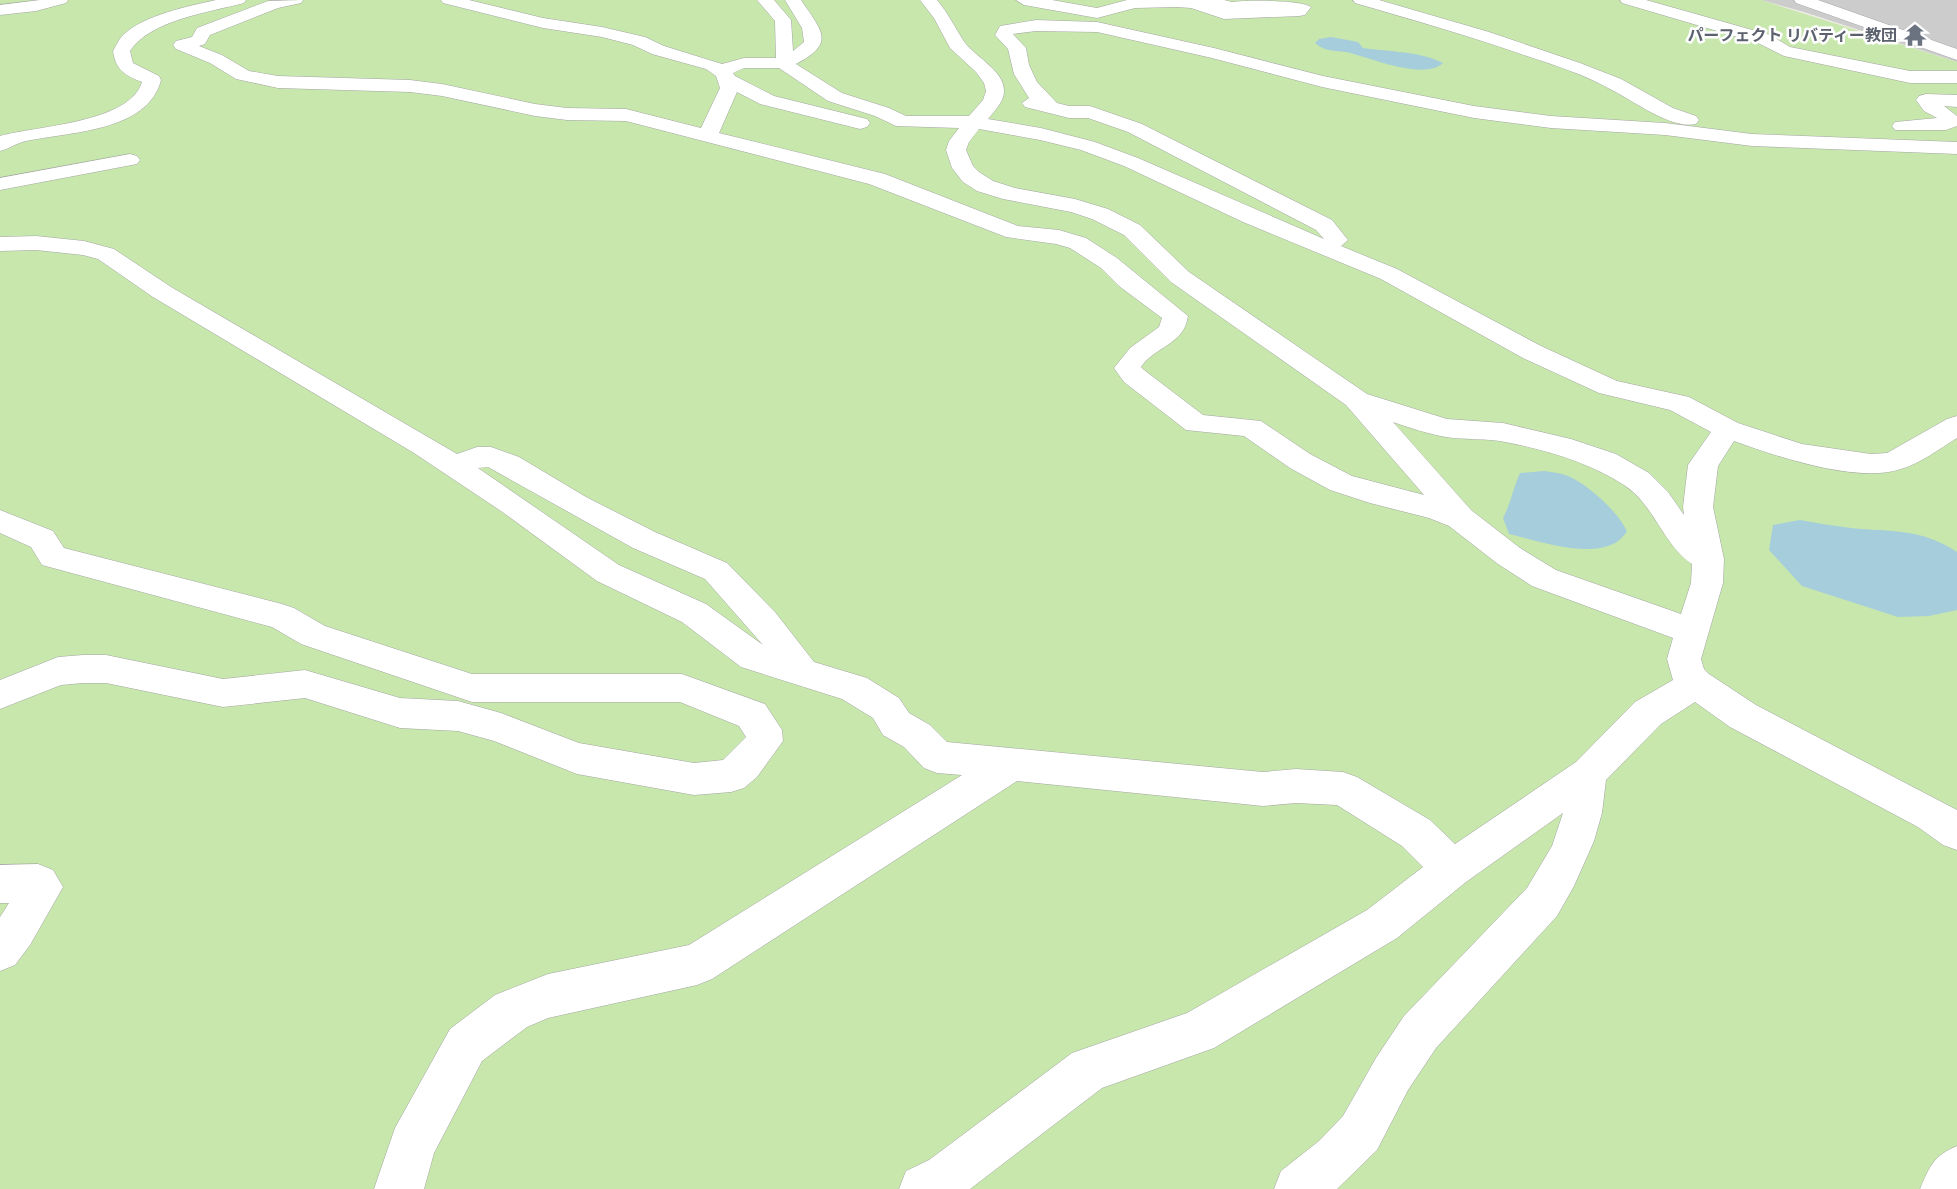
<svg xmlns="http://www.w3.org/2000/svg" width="1957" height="1189" viewBox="0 0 1957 1189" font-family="Poppins,'Noto Sans JP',sans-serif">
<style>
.religious{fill:#ccc}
.grass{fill:#c7e7ac}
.water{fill:#a6cddb}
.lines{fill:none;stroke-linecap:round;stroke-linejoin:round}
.minor-casing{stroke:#a5a5a5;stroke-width:1}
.minor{fill:#fff;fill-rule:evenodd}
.labels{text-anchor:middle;stroke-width:5;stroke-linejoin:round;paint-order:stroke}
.far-worship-label{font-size:16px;font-weight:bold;fill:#5b616d;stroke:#fff;text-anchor:end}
</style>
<rect width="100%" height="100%" fill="#efece4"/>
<polygon class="religious" points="1761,0 1957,0 1957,62 1804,12"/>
<polygon class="grass" points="0,0 1761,0 1957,62 1957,1189 0,1189"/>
<g class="water">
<path d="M1331,37l27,5 5,6c26,4 57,3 80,15 -17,17 -68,-3 -89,-9 -15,-5 -26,0 -39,-11l4,-4z"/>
<path d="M1544,471c7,1 16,2 24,5 18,7 52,37 59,56 -3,3 -7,8 -10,10 -29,17 -78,-1 -108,-8l-6,-16c8,-15 10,-30 17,-45z"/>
<path d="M1800,520c17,3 34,6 51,8 40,4 70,0 106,24v58l-28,6 -31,1 -96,-31 -33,-36 4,-25z"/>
</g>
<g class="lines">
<g class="minor-casing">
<g id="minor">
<polygon points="40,0 68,0 66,3 36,11 0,15 0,5"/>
<path d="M216,0h30l-2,3c-34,9 -94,17 -114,48l3,12 26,13 2,4c-13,52 -93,52 -135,61 -10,2 -17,8 -26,10v-15c35,-10 130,-13 142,-54 -18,-7 -26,-12 -29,-31 3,-5 6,-12 10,-16 21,-20 66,-29 93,-35z"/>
<path d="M303,0l-2,3 -23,5 -68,27 -5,9 -6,2 23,9 27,16 29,5 132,4 32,4 93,20 32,4 59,1 75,19 19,-40 -4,-12 -10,-7 -54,-15 -19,-9 -31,-8 -59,-9 -100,-25 -2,-3h28l74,18 59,9 43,10 19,9 58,18 22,-6h32l-1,-37 -18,-21h17l17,20 2,31 11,-9 -2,-14 -17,-28h16c20,30 36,43 -5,64l46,29 47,15 17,8h63l14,-16 3,-9 -2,-8 -8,-11 -26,-24 -16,-30 -14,-18h17c11,13 17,26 26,40 9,15 41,30 41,50 1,11 -10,21 -16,29l53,9 54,14 43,16 186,81 -8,-9 -188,-98 -40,-14h-19l-44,-11 -3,-4 7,-5 -15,-24 -6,-25 -13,-14 5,-9 36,-6 61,2 117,26 109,28 151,30 77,10 114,7 87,11 205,8v12l-205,-8 -87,-11 -114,-7 -77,-10 -152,-31 -110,-29 -115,-26 -61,-1 -23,3 13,14 3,17 8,17 20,21 12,3h21l52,18 190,96 16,20 -7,6 56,23 144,77 76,35 72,16 49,26 64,21 69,10 16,-1 60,-34 10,-3v22c-18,11 -36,25 -56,31 -44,15 -125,-13 -167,-28l-16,25 -5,41 11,52 -1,24 -22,76 3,10 5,5 47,31 201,105v40l-14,-5 -25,-18 -188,-100 -35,-25 -34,22 -55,56 -4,33 -8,28 -20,45 -17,30 -121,132 -28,42 -31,60 -40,39h-63l7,-18 38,-30 24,-25 33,-58 28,-42 123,-128 25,-42 11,-33 -97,69 -69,56 -183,110 -112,40 -132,101h-71l7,-18 23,-11 143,-107 115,-40 180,-103 56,-43 -21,-21 -65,-41 -41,-2 -33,3 -246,-25 -305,198 -15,6 -149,33 -21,9 -45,34 -48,92 -10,36h-50l21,-61 55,-99 45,-34 53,-21 141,-29 273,-170 -25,-2 -13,-5 -20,-21 -21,-12 -10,-17 -31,-19 -101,-32 -59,-45 -85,-41 -96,-70 -87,-58 -261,-156 -55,-38 -15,-4 -47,-5 -36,1v-14l36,-1 48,5 30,8 57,38 286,167 20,-7h14l28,10 67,40 69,35 72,31 48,49 39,50 53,16 32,20 10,15 21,12 17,17 316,30 33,-3 47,3 14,5 73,43 25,24 121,-82 59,-60 38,-22 -6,-21 6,-21 -141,-52 -34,-22 -49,-38 -20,-8 -59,-15 -40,-13 -40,-22 -46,-32 -58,-6 -62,-48 -10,-14 16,-20 29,-21 3,-9 -43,-32 -18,-18 -31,-20 -14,-4 -50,-7 -137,-53 -243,-63 -59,-1 -32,-4 -93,-20 -32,-4 -132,-4 -42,-9 -26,-16 -34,-14 -3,-4 3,-4 16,-4 5,-9 71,-27zM744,68h35l49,33 47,15 21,10 63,2 -10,13 -3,9 6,18 11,14 14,9 26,8 68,13 21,7 32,16 47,47 175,123 78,90 -72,-19 -42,-22 -49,-33 -58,-6 -59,-45 -3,-3c14,-21 43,-22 47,-51l-71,-58 -31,-20 -27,-8 -41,-4 -133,-52 -166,-41 18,-41 23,12 100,25 7,-2 3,-4 -3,-4 -93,-23 -39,-20 -2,-3zM979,129l61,11 41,10 43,16 119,56 138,57 142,79 76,35 71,17 41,22 -23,33 -5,42 1,8 -16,-23 -19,-19 -33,-19 -45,-15 -68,-16 -56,-4 -80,-25 -178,-122 -49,-47 -32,-16 -33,-10 -60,-11 -22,-7 -14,-9 -6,-6 -7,-16 3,-8zM1393,422c17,6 36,12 53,15 19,3 40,1 59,5 42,8 83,20 119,43 30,19 39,60 68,79l-1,19 -10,31 -125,-44 -36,-22 -49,-38zM488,467l145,81 72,31 58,66 -57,-41 -87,-39 -141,-97z"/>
<path d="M1016,0h36l45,8 30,-8h97l8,2c17,-2 69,-2 79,5l-6,8 -6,1 -75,3 -33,-11 -14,-1 -42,1 -38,10 -73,-13z"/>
<path d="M1353,0h26l110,32 91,31 41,16 52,29 23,8 3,4 -3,4c-25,6 -65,-25 -88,-36 -25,-14 -54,-23 -81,-32 -57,-20 -114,-36 -172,-53z"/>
<polygon points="1620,0 1646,0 1770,35 1790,47 1910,71 1957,71 1957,83 1910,83 1784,56 1758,43 1622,3"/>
<polygon points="1794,0 1818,0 1957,49 1957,60 1796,3"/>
<polygon points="1926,94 1957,95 1957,107 1944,106 1957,116 1957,126 1946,130 1895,130 1892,126 1895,122 1937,118 1924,111 1916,100 1919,96"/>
<polygon points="130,154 137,156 140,160 137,164 0,190 0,178"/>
<polygon points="0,510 53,531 64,548 282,604 294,608 325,626 472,674 682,674 765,704 782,730 783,741 757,777 744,788 731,792 694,795 577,774 494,741 458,731 400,728 305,698 223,707 106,683 83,683 61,685 0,709 0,680 58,657 83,655 106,655 223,679 305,670 400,698 458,701 501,713 579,743 694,763 723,760 746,737 739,726 680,702 472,702 301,644 272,627 42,565 31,547 0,533"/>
<polygon points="38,864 53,870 63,887 30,945 15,965 0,971 0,917 9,903 0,903 0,865"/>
<path d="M1957,1146v43h-37c10,-23 13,-33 37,-43z"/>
</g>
</g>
<use href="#minor" class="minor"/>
</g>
<defs>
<g id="temple-bare" transform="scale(1.8)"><path d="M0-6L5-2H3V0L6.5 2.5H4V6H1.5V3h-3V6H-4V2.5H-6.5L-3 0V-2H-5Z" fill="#6b7280" stroke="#fff" stroke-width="2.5" paint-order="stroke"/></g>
</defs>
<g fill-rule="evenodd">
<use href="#temple-bare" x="1915" y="35"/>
</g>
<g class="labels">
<g class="far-worship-label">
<text x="1897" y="41">パーフェクト リバティー教団</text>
</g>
</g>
</svg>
